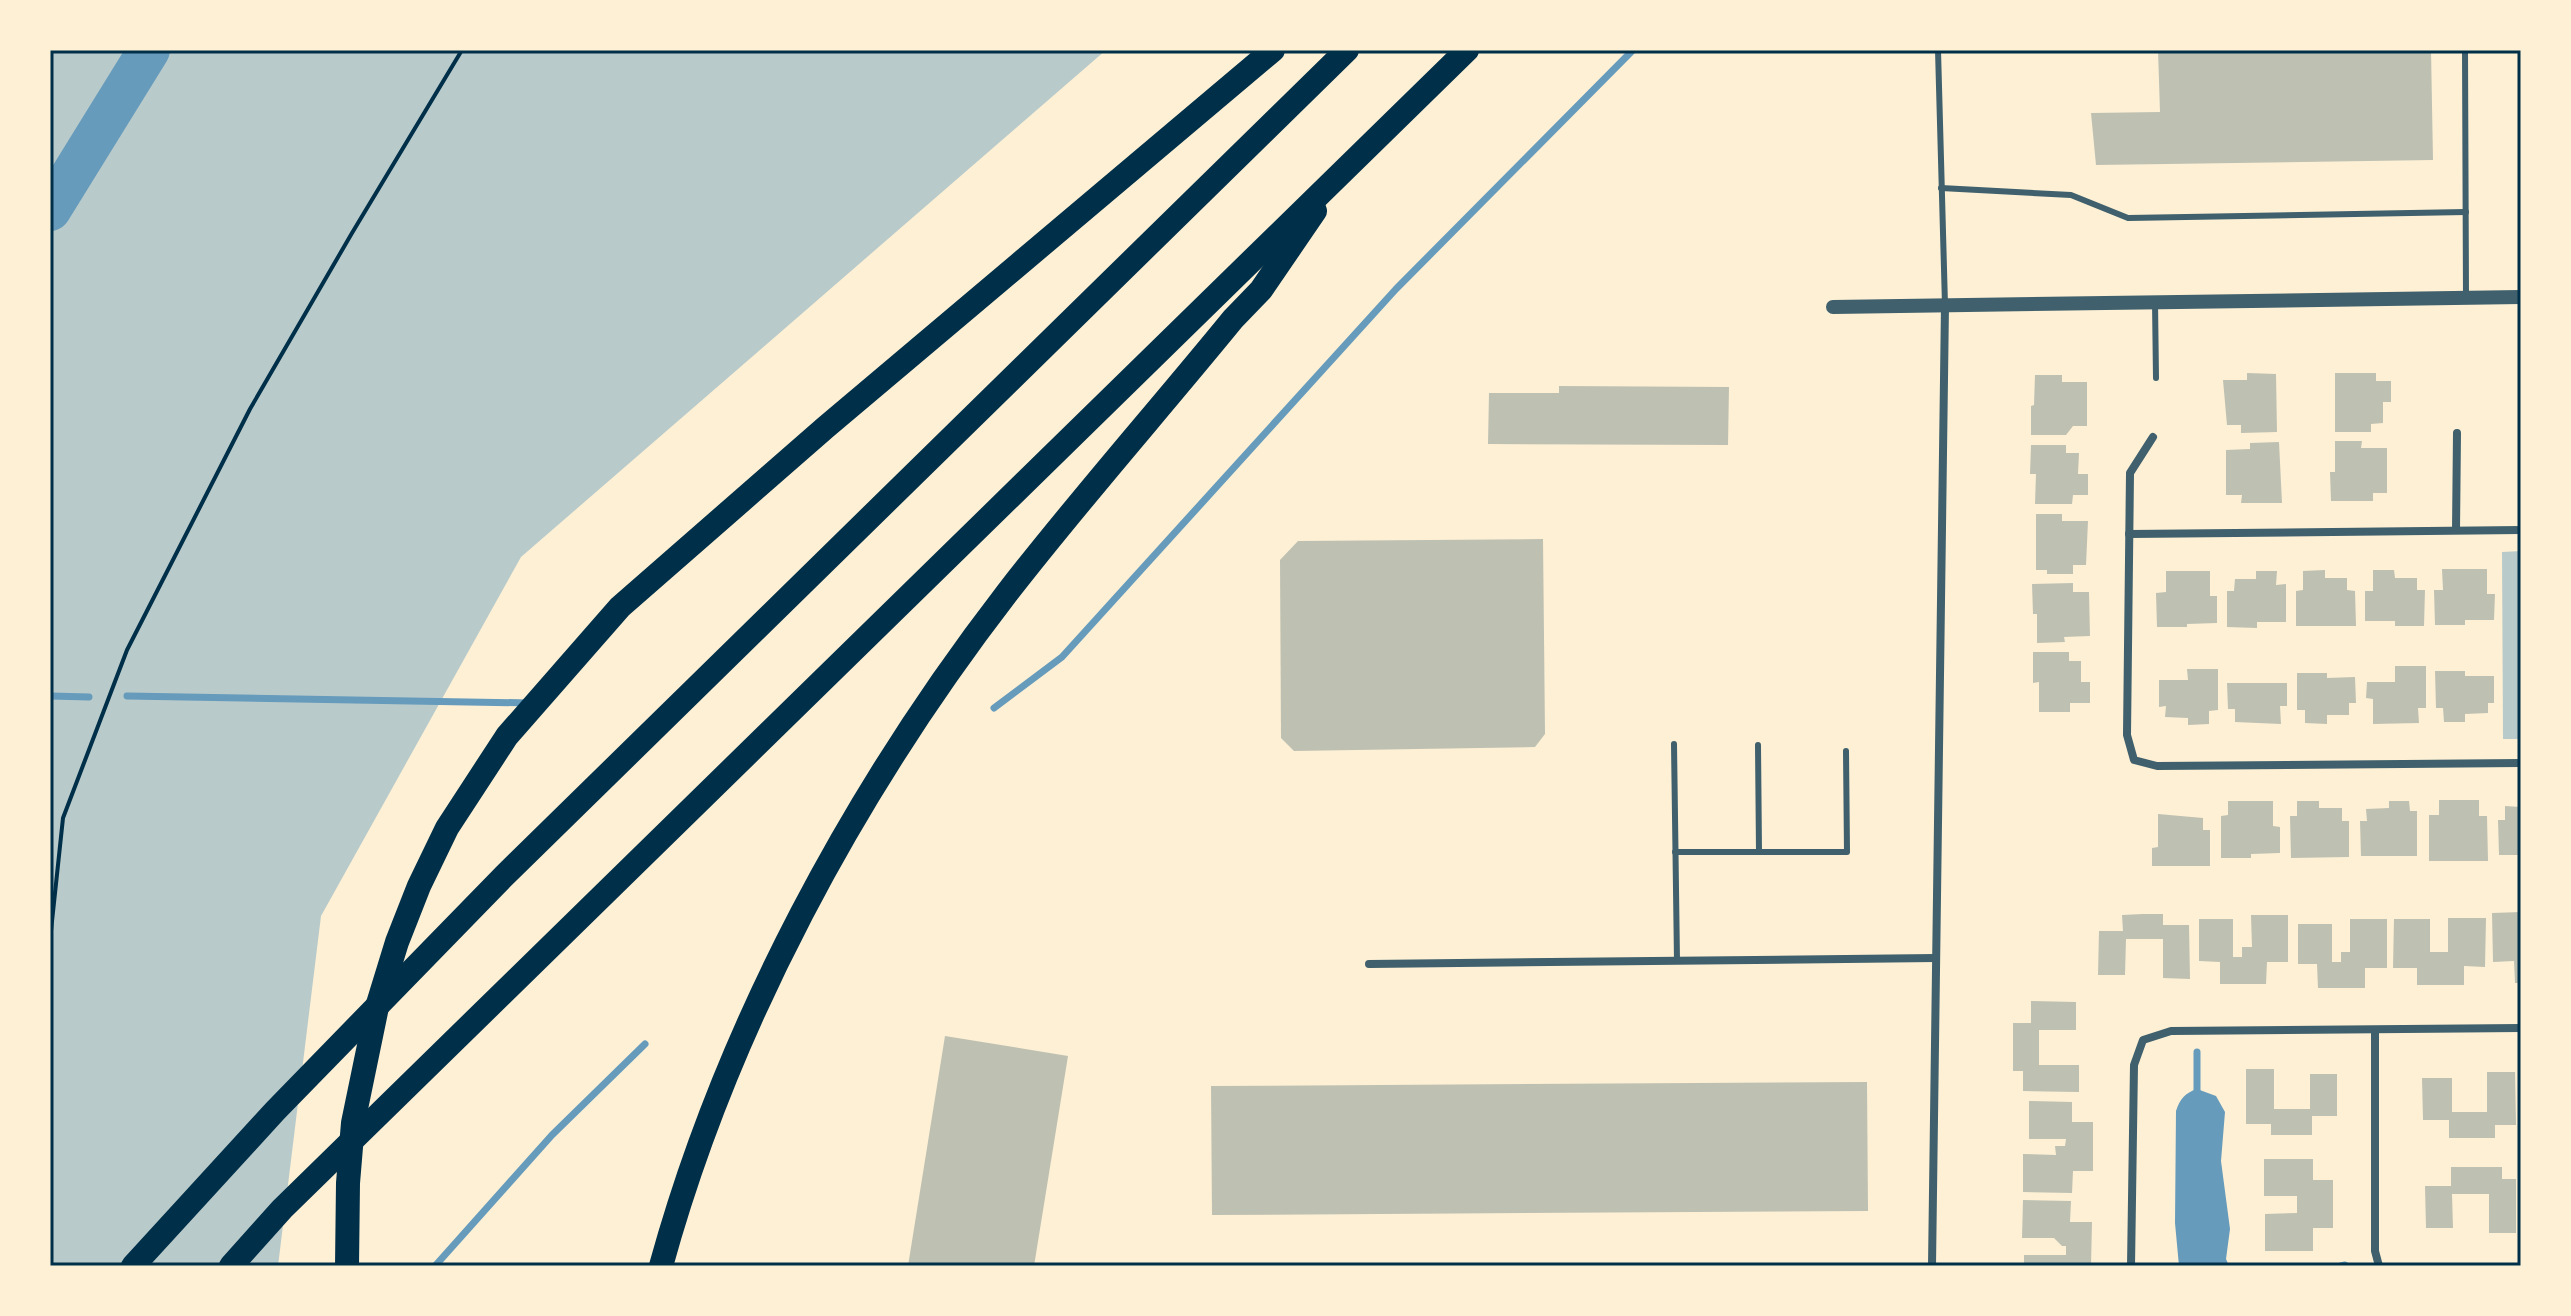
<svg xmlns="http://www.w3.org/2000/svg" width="2571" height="1316" viewBox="0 0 2571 1316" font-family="'Space Grotesk',sans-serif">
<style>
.green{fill:#b9caca}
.water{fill:#669bbc}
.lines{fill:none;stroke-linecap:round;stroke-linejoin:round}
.stream{stroke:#669bbc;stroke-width:7}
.river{stroke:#669bbc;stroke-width:42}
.building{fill:#bec0b2}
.path{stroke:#003049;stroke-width:4}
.service{stroke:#3f606c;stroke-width:6}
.minor{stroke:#3f606c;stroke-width:8}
.tertiary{stroke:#3f606c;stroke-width:14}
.motorway{stroke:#003049;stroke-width:24}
.neatline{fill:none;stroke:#003049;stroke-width:3}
</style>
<rect width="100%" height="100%" fill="#fdf0d5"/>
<g class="green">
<polygon points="50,50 1106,50 521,557 321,916 278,1266 50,1266"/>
<polygon points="2521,551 2521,739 2503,739 2502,552"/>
</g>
<path class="water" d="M2197,1089l19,7 9,16 -4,49 9,68 -4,30 3,7h-50l-4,-43 1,-112c4,-12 9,-18 21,-22z"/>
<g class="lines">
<g class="stream">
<polyline points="50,696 89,697"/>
<polyline points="127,696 530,703"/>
<polyline points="994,708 1062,657 1396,289 1633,50"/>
<polyline points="2197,1052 2197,1095"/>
<polyline points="435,1266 552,1135 645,1044"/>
<polyline points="2341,1266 2345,1265"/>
</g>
<polyline class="river" points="50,210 149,50"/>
</g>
<g class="building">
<polygon points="2158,50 2431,50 2433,160 2096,165 2091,113 2160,112"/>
<polygon points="2247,373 2276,374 2277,432 2241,433 2241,425 2227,425 2223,380 2247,380"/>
<polygon points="2335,373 2376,373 2376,381 2391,381 2391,402 2383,402 2383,423 2371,424 2371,432 2335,432"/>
<polygon points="2035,375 2062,375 2062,382 2087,382 2087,426 2073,426 2066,435 2031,435 2031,406 2034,405"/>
<polygon points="1559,386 1729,387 1728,445 1488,444 1489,393 1559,393"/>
<polygon points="2335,441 2362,441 2361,448 2387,448 2387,493 2373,493 2373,501 2331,501 2330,472 2335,472"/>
<polygon points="2279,442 2282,503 2241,503 2242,495 2226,495 2226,450 2250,449 2250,443"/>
<polygon points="2031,445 2066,445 2066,453 2079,453 2078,474 2088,474 2088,495 2073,495 2072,504 2035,504 2036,474 2030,474"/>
<polygon points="2036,514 2062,514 2062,521 2088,521 2086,565 2073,565 2073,574 2047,574 2047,570 2036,570"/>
<polygon points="1543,539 1545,734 1535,747 1294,751 1281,738 1280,560 1298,541"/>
<polygon points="2442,569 2487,569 2487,594 2495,594 2494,620 2465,620 2465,625 2435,625 2434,590 2443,590"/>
<polygon points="2325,570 2325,578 2347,578 2347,590 2355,591 2356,626 2296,626 2296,591 2303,590 2303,571"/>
<polygon points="2373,570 2394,570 2395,578 2417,578 2417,590 2425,590 2424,626 2395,626 2395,621 2365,621 2365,591 2373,591"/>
<polygon points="2166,571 2210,571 2210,596 2217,596 2217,623 2187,624 2187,627 2157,627 2156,593 2166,592"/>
<polygon points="2256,571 2277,571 2276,585 2286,584 2286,622 2257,622 2257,628 2227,627 2227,591 2234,591 2235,579 2256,579"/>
<polygon points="2073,583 2073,592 2089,592 2090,636 2064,637 2065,642 2037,643 2037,614 2033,614 2032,584"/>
<polygon points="2033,652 2069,652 2069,661 2081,661 2081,682 2090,682 2090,703 2070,703 2070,712 2039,712 2039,682 2033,683"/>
<polygon points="2395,666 2426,666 2426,708 2418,708 2419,723 2373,724 2373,699 2366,698 2367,682 2395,682"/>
<polygon points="2187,669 2218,669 2218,710 2209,711 2209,724 2188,725 2188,718 2165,717 2166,706 2159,707 2159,680 2188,680"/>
<polygon points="2435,671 2465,671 2465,676 2494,676 2494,703 2488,703 2488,713 2465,714 2465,722 2444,722 2443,708 2436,708"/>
<polygon points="2297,673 2327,673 2327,678 2355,677 2356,703 2349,703 2349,715 2327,715 2327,724 2305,723 2305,710 2297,710"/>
<polygon points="2227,683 2287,683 2287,706 2280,706 2281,724 2235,722 2235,709 2228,709"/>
<polygon points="2439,800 2479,800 2479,816 2487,816 2488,861 2429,861 2429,815 2439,815"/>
<polygon points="2228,801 2273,801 2273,826 2280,827 2280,853 2251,854 2251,858 2221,858 2221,816 2228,815"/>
<polygon points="2297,801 2319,801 2319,808 2342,808 2342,821 2349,821 2349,857 2291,858 2290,816 2297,816"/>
<polygon points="2389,801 2409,801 2410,811 2417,811 2417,856 2361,856 2360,821 2367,821 2366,809 2389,808"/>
<polygon points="2505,806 2521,807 2521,855 2499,855 2498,820 2505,820"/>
<polygon points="2158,814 2203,818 2203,830 2210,830 2210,866 2152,866 2152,848 2158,847"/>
<polygon points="2521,912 2521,983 2515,983 2514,961 2493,962 2492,913"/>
<polygon points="2143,914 2163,914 2163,925 2189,925 2190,979 2163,978 2163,939 2126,939 2125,975 2098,975 2099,931 2123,931 2122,915"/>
<polygon points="2251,915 2288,915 2288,962 2267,962 2266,984 2220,984 2220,962 2199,961 2199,919 2233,919 2233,957 2242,957 2242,947 2252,947"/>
<polygon points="2448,918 2486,918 2485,967 2464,966 2464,985 2417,985 2417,968 2393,968 2394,919 2430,919 2430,952 2448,952"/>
<polygon points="2350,919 2387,919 2387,968 2365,968 2365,988 2318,988 2317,964 2298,964 2298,924 2332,924 2332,962 2341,962 2341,952 2350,952"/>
<polygon points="2031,1001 2076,1002 2076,1030 2039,1030 2039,1065 2079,1065 2079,1092 2023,1091 2023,1071 2013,1071 2013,1023 2031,1023"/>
<polygon points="945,1036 1068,1056 1034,1266 908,1266"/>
<polygon points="2246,1069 2274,1069 2274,1109 2310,1109 2310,1074 2337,1074 2337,1116 2312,1116 2312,1135 2271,1135 2271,1124 2246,1124"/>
<polygon points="2487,1072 2515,1072 2516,1125 2495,1125 2495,1138 2449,1138 2449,1120 2423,1120 2422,1078 2452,1078 2452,1112 2487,1112"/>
<polygon points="1867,1082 1868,1211 1212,1215 1211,1086"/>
<polygon points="2029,1101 2072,1102 2072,1122 2093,1122 2093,1171 2073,1171 2072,1193 2023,1192 2023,1154 2056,1155 2055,1146 2065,1146 2066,1139 2029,1139"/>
<polygon points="2264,1159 2313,1159 2313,1180 2333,1180 2333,1228 2313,1228 2313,1251 2265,1251 2265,1214 2297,1213 2297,1196 2264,1196"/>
<polygon points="2451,1167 2502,1167 2502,1179 2516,1179 2516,1233 2489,1233 2489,1194 2452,1194 2453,1228 2426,1228 2425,1186 2451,1186"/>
<polygon points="2023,1200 2071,1201 2070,1222 2092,1222 2091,1266 2024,1266 2024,1255 2066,1255 2066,1246 2062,1246 2054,1238 2022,1238"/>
</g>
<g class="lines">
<polyline class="path" points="50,940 63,818 127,650 250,409 352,233 462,50"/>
<g class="service">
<polyline points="1938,50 1945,305"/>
<polyline points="2465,50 2466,298"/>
<polyline points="1941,188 2071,195 2128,218 2466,212"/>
<polyline points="2155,302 2156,378"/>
<polyline points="1674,744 1677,961"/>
<polyline points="1758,745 1759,852"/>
<polyline points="1675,852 1847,852 1846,751"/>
</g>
<g class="minor">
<polyline points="2153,437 2130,473 2127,735 2134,760 2157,766 2521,763"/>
<polyline points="2456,530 2457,433"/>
<polyline points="2129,534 2521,530"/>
<polyline points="1369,964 1936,958"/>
<polyline points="2375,1030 2375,1251 2379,1266"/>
<polyline points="1932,1266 1945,305"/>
<polyline points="2131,1266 2134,1065 2143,1040 2171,1031 2521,1028"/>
</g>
<polyline class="tertiary" points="1833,307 2521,297"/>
<g class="motorway">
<polyline points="133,1266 275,1111 504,876 1347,50"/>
<polyline points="231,1266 282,1209 1467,50"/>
<polyline points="347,1266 348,1183 353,1123 377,1007 397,942 419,886 447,828 507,736 620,607 826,427 1273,50"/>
<path d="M661,1266c66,-240 194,-476 346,-673 72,-93 151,-182 226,-274l28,-29 54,-79"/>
</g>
</g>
<rect width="2571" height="1316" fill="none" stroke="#fdf0d5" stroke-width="104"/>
<rect x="52" y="52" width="2467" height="1212" class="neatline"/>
</svg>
